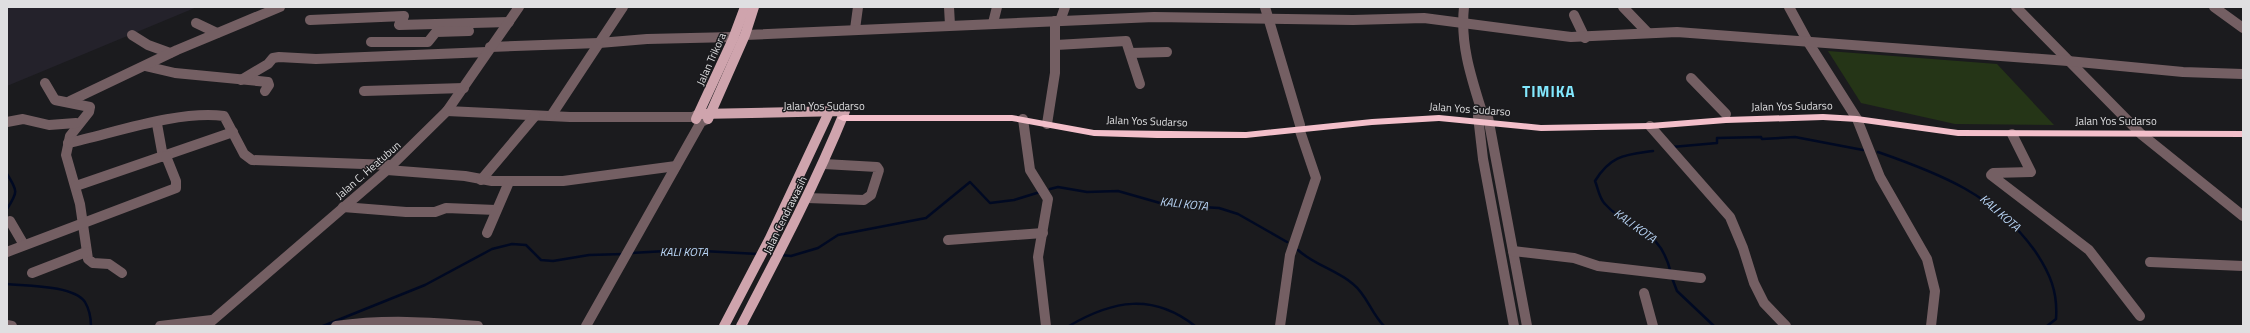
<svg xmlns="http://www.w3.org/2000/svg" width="2250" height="333" viewBox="0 0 2250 333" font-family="'Titillium Web',sans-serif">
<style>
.built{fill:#24222b}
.green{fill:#253517}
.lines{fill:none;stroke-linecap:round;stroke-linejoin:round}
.stream{stroke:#000922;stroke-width:2.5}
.minor{stroke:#745f63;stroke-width:10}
.major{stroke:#cfa4ad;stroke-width:10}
.highway{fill:#f3bfca;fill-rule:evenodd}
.labels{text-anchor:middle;stroke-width:3;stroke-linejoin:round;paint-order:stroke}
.street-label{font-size:11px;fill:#dfdfe1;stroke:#1b1b1e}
.water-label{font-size:12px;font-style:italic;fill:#b8d4f5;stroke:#1b1b1e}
.district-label{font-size:15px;font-weight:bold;letter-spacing:1px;fill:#82e8fe;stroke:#1b1b1e}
</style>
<rect width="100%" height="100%" fill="#1b1b1e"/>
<polygon class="built" points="7,7 197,7 7,86"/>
<polygon class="green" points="1828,51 1997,64 2054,125 1955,124 1861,103"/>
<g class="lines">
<g class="stream">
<polyline points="1672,147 1717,143 1717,138 1761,137 1762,139 1795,137 1863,150"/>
<path d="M1653,151c-28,4 -42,4 -58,30 3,7 4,17 10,23 27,30 54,21 66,69"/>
<path d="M1878,152c63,22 117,43 157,99 15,22 23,41 21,68l-9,7"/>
<path d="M7,174c11,17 11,18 0,35"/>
<polyline points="1050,189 1058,187 1087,192 1118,191 1167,205 1219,208 1238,214 1287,242"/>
<path d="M1298,250c16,15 39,20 55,34 14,11 18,29 31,42"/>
<polyline points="631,253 684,250 758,254"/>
<polyline points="781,255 791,256 818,248 838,235 926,218 970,182 990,203 1014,200 1040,192"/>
<polyline points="1672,278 1677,291 1714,326"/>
<path d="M7,284c19,2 66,1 78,18 4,7 6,16 6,24"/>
<polyline points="323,326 425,285 492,249 512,244 526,245 541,260 553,261 589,255 624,254"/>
<path d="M1069,326c44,-26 84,-33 126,0"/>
</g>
<g class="minor">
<polyline points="949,7 950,25"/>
<polyline points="1265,7 1300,125"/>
<path d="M1464,7c-4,37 7,70 18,105l6,5 39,209"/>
<polyline points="1623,7 1648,33"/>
<polyline points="1789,7 1808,42 1857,119 1880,177 1927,259 1935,291 1931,326"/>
<polyline points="2016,7 2141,134 2243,216"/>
<polyline points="2214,7 2243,28"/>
<polyline points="1574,15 1585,38"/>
<polyline points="310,20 404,16 399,25 509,22"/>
<polyline points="1060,21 1065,7"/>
<polyline points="196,23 217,33"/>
<polyline points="993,23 997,7"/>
<polyline points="855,29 858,7"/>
<polyline points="132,35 148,45 170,53"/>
<polyline points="745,35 1154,17 1353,20 1424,18 1571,37 1677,32 2068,61 2183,72 2243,74"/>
<polyline points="371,42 428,42 436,32 469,31"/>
<polyline points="599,43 647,39 734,37"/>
<polyline points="1056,45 1126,41 1140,84"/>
<polyline points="490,47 599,43"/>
<polyline points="1131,53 1167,52"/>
<polyline points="145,66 175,73 268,82 269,85 265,91"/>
<polyline points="1691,78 1726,114"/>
<polyline points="241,80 268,64 273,58 279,57 316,59 487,52"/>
<polyline points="45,83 55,100 90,107 89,112 70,136 66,155 80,204 88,259 93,263 109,264 122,273"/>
<polyline points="364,91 464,88"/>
<polyline points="70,101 177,50 280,7"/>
<polyline points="447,111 570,117 693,117 699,114"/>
<polyline points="1482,112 1478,116 1483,159 1514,326"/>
<polyline points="551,116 623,7"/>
<polyline points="1023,119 1030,170 1048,199 1038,257 1046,326"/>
<polyline points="7,122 23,119 49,125 76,123"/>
<polyline points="157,124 163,157"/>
<polyline points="1047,124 1055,73 1055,21"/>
<polyline points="1650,126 1730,217 1743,248 1754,283 1764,303 1786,326"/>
<polyline points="2012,134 2031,172 1993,173 1991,175 2089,250 2140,316"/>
<path d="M68,143c46,-10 110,-33 156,-27l20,38 8,6 139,5"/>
<polyline points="387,170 465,176 492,181 563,181 676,166"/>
<polyline points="481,180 535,116"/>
<polyline points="76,186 233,132"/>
<polyline points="807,198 864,200 871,195 879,170 877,167 824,164"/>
<polyline points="343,207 406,212 435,212 446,208 496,210"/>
<polyline points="10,221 24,245"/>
<polyline points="487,233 509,182"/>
<polyline points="948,240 1043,233"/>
<polyline points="1513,251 1574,258 1598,266 1701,278"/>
<polyline points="7,252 176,188 176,181 166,156"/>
<polyline points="2150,262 2243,266"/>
<polyline points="32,273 86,252"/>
<polyline points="1644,293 1653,326"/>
<polyline points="7,325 12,326"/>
<polyline points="160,326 212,320"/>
<polyline points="206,326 387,170 447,111 519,7"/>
<path d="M336,326c48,-7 94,-4 142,0"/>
<polyline points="586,326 701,122 708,119"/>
<polyline points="1280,326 1290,255 1316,178 1300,131"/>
</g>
<g class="major">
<path d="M699,114l146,-3c-30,74 -67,144 -104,215"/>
<polyline points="696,119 733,39 745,7"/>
<polyline points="708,119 745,35 754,7"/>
<polyline points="724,326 769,240 829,112"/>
</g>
<polygon class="highway" points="1823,114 1857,116 1958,130 2243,131 2243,137 1958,136 1857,122 1823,120 1726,123 1650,129 1541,131 1439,121 1372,125 1246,138 1157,138 1094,136 1012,121 843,121 837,118 843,115 1012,115 1094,130 1246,132 1372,119 1439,115 1541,125 1650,123 1726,117"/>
</g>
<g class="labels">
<g class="street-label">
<text transform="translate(711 59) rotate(-66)" y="4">Jalan Trikora</text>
<text x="824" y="110">Jalan Yos Sudarso</text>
<text transform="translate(1792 106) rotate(-1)" y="4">Jalan Yos Sudarso</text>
<text transform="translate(1470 109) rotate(4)" y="4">Jalan Yos Sudarso</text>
<text transform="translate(1147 121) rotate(2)" y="4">Jalan Yos Sudarso</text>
<text x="2116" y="125">Jalan Yos Sudarso</text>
<text transform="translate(368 170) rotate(-41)" y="4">Jalan C. Heatubun</text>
<text transform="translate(785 215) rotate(-64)" y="4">Jalan Cendrawasih</text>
</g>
<g class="water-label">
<text transform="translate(1184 204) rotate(6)" y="4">KALI KOTA</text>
<text transform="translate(2000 213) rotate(41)" y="4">KALI KOTA</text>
<text transform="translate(1635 226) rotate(36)" y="4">KALI KOTA</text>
<text x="684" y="256">KALI KOTA</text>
</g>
<g class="district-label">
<text x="1549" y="97">TIMIKA</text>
</g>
</g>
<rect width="2250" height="333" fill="none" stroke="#dfdfe1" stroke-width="16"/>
</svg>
